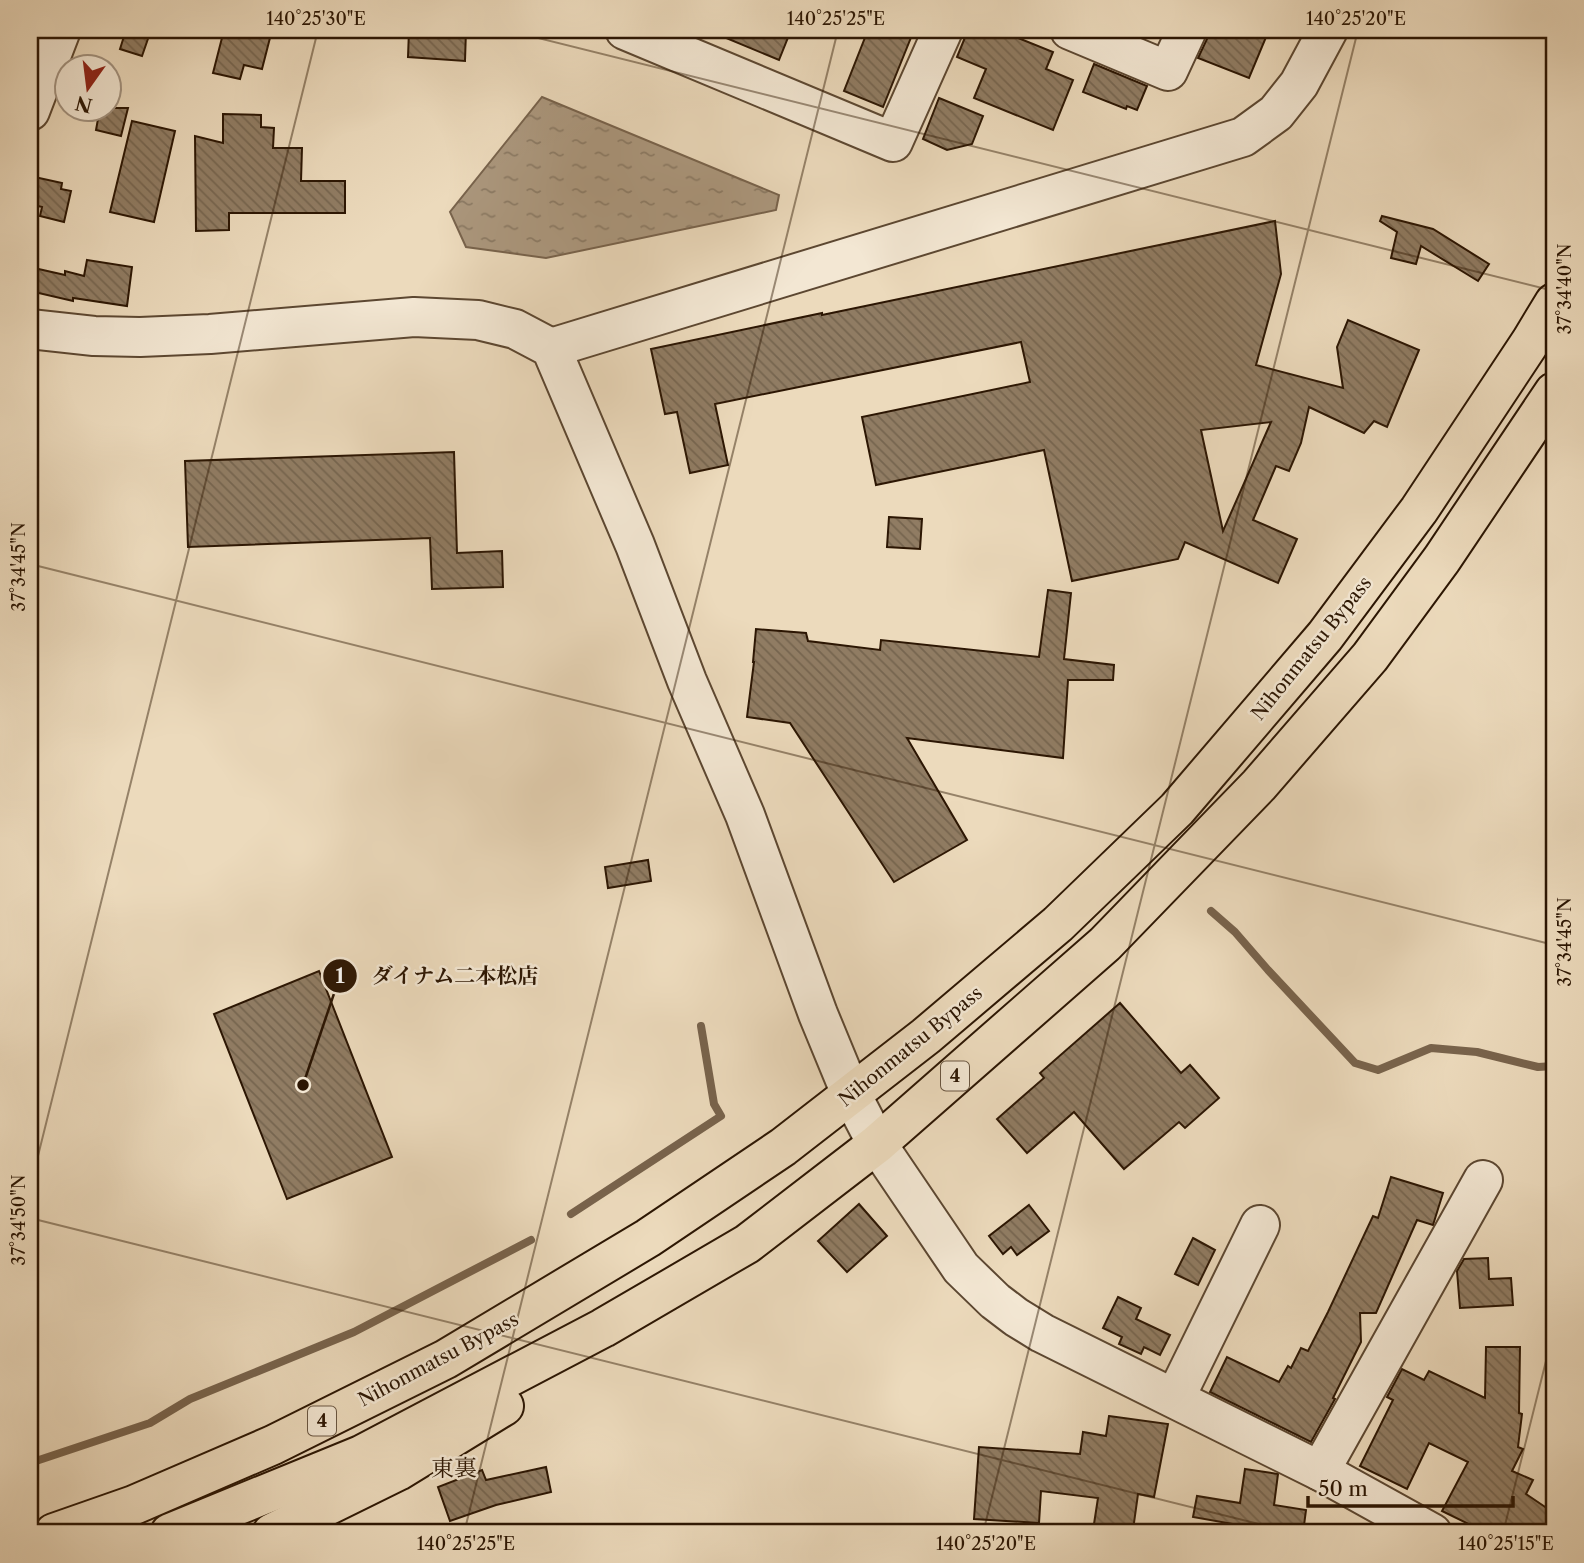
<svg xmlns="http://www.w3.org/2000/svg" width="1584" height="1563" viewBox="0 0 1584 1563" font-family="'Libre Caslon Text','Noto Serif JP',serif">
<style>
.water{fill:url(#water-ripples);stroke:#78634c;stroke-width:2}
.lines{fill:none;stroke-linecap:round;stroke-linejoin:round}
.stream{stroke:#78634c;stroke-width:8}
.building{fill:url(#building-back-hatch);stroke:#2c1603;stroke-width:2;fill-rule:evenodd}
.minor-casing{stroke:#5c4731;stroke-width:42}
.highway-casing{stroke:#2c1603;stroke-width:42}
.minor{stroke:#f3e7d3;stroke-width:38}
.highway{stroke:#ecdabc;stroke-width:38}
.ticks{fill:none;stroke:#2c1603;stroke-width:2;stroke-opacity:0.45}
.labels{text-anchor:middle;stroke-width:5;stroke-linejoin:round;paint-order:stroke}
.shield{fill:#f3e7d3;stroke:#685541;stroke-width:2}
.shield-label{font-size:18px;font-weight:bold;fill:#2c1603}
.street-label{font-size:19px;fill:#2c1603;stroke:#f3e7d3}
.quarter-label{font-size:23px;fill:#2c1603;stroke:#f3e7d3}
.leader{fill:none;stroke:#2c1603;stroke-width:2.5}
.callout-dot{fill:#2c1603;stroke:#f3e7d3;stroke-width:2.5}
.mark-label{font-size:21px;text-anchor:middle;font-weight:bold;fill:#fff}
.callout-label{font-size:21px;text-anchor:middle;font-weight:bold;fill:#2c1603;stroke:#f3e7d3;stroke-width:5;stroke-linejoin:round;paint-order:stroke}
.neatline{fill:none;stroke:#2c1603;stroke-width:2.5}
.ticks-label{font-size:18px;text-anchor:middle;fill:#2c1603}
</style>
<defs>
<pattern id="water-ripples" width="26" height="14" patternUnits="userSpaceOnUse" patternTransform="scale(1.75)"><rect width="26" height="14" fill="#ab977d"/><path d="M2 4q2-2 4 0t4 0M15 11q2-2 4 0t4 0" fill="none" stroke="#8b7a64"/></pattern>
<pattern id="building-back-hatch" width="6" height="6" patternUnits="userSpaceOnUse" patternTransform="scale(1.75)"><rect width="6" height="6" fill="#907c63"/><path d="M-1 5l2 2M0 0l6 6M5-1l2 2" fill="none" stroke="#76654f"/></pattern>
</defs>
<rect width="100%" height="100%" fill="#ecdabc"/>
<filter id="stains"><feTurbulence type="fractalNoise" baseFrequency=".00286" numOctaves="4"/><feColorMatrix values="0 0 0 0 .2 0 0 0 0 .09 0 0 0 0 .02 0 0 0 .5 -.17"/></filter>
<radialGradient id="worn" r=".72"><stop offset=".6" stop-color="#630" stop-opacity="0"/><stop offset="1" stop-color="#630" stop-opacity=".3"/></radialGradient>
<polygon class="water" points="542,97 779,195 776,210 546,258 466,247 450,212"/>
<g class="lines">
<g class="stream">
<polyline points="1211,911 1235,932 1268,970 1355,1063 1378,1070 1431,1048 1477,1052 1538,1067 1554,1066"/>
<polyline points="571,1214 721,1116 714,1104 701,1026"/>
<polyline points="30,1463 150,1423 190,1399 354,1332 531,1240"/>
</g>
</g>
<g class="building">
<polygon points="126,30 151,30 142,56 120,49"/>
<polygon points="224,30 272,30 262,69 244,65 240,79 213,73"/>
<polygon points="409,30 466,30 465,61 408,57"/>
<polygon points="707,30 791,30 779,60"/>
<polygon points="868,30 914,30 883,107 844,91"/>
<polygon points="968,30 998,30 1053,52 1046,69 1073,80 1053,130 974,98 986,69 957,57"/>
<polygon points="1209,30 1269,30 1249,78 1198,58 1207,39"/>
<polygon points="1094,64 1147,86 1137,110 1127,106 1126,109 1083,92"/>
<polygon points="939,98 983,116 972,144 947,150 923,139"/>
<polygon points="100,108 128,108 121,136 96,130"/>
<polygon points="223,114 261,115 261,127 274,128 273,148 302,148 301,181 345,181 345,213 229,213 229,230 196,231 195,136 223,143"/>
<polygon points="132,121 175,131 154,222 110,212"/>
<polygon points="30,176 62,183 61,189 71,191 64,222 40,216 42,207 30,204"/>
<polygon points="1382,216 1433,229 1489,264 1478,281 1421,246 1416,264 1391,258 1397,232 1380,221"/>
<path d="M1275,221l6,53 -25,91 87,23 -6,-41 11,-27 71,30 -32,77 -13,-6 -10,12 -55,-26 -8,36 -12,28 -13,-5 -23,54 44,19 -19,44 -93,-41 -7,17 -106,22 -28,-131 -168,35 -14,-68 168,-35 -9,-40 -306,62 13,61 -38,8 -13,-61 -12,2 -14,-65 171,-36v2zM1271,422l-48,109 -22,-101z"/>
<polygon points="87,260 132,267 127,306 73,298 73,301 30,291 34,268 65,275 65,271 84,276"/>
<polygon points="454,452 457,553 502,551 503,587 432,589 430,538 188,547 185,461"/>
<polygon points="889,517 922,519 920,549 887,547"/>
<polygon points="1048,590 1071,593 1064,659 1114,665 1113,680 1068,680 1063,758 907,738 967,840 894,882 790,723 747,717 754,662 753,662 756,629 806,633 808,641 880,650 881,640 1039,657"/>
<polygon points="648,860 651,881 608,888 605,867"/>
<polygon points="319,971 392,1157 287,1199 214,1014"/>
<polygon points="1120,1003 1181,1073 1190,1065 1219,1098 1185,1128 1179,1122 1124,1169 1074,1112 1027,1153 997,1119 1044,1078 1040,1073"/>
<polygon points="1391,1177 1443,1193 1433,1225 1417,1220 1376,1313 1360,1313 1361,1342 1333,1398 1335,1399 1311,1442 1210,1392 1227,1357 1279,1382 1288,1366 1291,1368 1301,1348 1308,1351 1328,1312 1373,1216 1378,1218"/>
<polygon points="859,1204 887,1236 847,1272 818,1241"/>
<polygon points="1029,1205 1049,1231 1017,1255 1011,1247 1003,1254 989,1236"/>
<polygon points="1193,1238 1215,1250 1198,1285 1175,1274"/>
<polygon points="1488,1258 1489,1279 1511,1278 1513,1305 1460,1308 1457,1271 1464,1259"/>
<polygon points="1118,1297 1141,1308 1136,1319 1170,1335 1160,1355 1144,1347 1141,1354 1119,1344 1122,1337 1103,1328"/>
<polygon points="1486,1347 1520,1347 1519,1413 1522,1414 1518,1447 1523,1449 1512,1471 1533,1480 1526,1494 1554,1513 1554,1533 1487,1533 1442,1511 1468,1462 1429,1443 1407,1489 1360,1466 1393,1400 1387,1397 1402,1369 1424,1380 1429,1371 1485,1398"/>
<polygon points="1109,1416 1168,1424 1154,1497 1138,1494 1133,1530 1094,1524 1098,1498 1041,1491 1039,1523 974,1519 979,1447 1080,1454 1083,1432 1106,1436"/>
<polygon points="546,1467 551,1492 496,1505 450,1521 438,1487 482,1470 486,1480"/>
<polygon points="1245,1469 1278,1474 1274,1505 1306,1510 1303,1533 1284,1533 1193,1517 1197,1496 1240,1503"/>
</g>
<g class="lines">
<g class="minor-casing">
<g id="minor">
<polyline points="625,30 893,142 943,30"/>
<polyline points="1070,30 1168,71 1187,30"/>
<polyline points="30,111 61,30"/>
<polyline points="30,329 94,336 140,337 210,334 414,317 478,320 515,329 551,348 635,545 687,681 745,815 818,1014 851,1094 877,1144 961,1268 995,1301 1016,1317 1042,1333 1320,1471 1432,1533"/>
<polyline points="551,348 1243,137 1276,113 1299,84 1328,30"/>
<polyline points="1175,1398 1260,1225"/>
<polyline points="1320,1471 1483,1180"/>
</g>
</g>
<g class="highway-casing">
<g id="highway">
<polyline points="54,1533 134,1505 273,1445 446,1359 648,1238 783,1147 926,1036 1058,924 1177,809 1325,636 1419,510 1531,341 1554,303"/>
<polyline points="170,1533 361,1455 603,1328 747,1244 877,1144 1105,944 1259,785 1370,657 1442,559 1554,392"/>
<polyline points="272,1533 398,1471 504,1406"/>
</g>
</g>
<use href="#minor" class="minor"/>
<use href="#highway" class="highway"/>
</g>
<path class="ticks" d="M506,30l1048,261M30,564l1524,381M30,1188l288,-1158M30,1218l1265,315M464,1533l374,-1503M983,1533l375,-1503M1503,1533l51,-204"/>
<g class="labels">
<g class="shield">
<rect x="941" y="1061.5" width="28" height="29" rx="5"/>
<rect x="308" y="1406.5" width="28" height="29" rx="5"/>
</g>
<g class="shield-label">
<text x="955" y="1082">4</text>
<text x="322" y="1427">4</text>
</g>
<g class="street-label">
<text transform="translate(1311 648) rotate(-51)" y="7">Nihonmatsu Bypass</text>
<text transform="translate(910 1046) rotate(-39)" y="7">Nihonmatsu Bypass</text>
<text transform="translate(438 1359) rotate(-28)" y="7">Nihonmatsu Bypass</text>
</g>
<g class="quarter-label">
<text x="454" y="1476">東裏</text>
</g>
</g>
<path class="leader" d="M303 1085L340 976"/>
<g class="callout-dot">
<circle cx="303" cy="1085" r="7"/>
<circle cx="340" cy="976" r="18"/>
</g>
<g class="mark-label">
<text x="340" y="983">1</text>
</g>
<g class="callout-label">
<text x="455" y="983">ダイナム二本松店</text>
</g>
<rect width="1584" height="1563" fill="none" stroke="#ecdabc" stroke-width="77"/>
<g transform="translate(88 88) rotate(194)"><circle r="33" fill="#f3e7d3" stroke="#a39380" stroke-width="2"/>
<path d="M0-5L12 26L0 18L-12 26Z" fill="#8f2418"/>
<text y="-10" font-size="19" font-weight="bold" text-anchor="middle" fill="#2c1603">N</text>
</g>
<path d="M1308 1496v10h205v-10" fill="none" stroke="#2c1603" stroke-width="3.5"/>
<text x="1318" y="1496" font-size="21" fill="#2c1603" stroke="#f3e7d3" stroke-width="5" paint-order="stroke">50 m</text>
<rect x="38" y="38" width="1508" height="1486" class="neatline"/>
<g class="ticks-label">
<text x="316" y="25">140°25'30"E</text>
<text x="836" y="25">140°25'25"E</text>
<text x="1356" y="25">140°25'20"E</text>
<text transform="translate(1565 289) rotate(-90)" y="6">37°34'40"N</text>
<text transform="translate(19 567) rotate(-90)" y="6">37°34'45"N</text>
<text transform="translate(1565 942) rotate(-90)" y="6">37°34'45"N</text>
<text transform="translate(19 1220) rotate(-90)" y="6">37°34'50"N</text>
<text x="466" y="1550">140°25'25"E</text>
<text x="986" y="1550">140°25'20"E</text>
<text x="1506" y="1550">140°25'15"E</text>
</g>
<rect width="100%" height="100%" filter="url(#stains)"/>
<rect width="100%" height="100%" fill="url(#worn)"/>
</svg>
